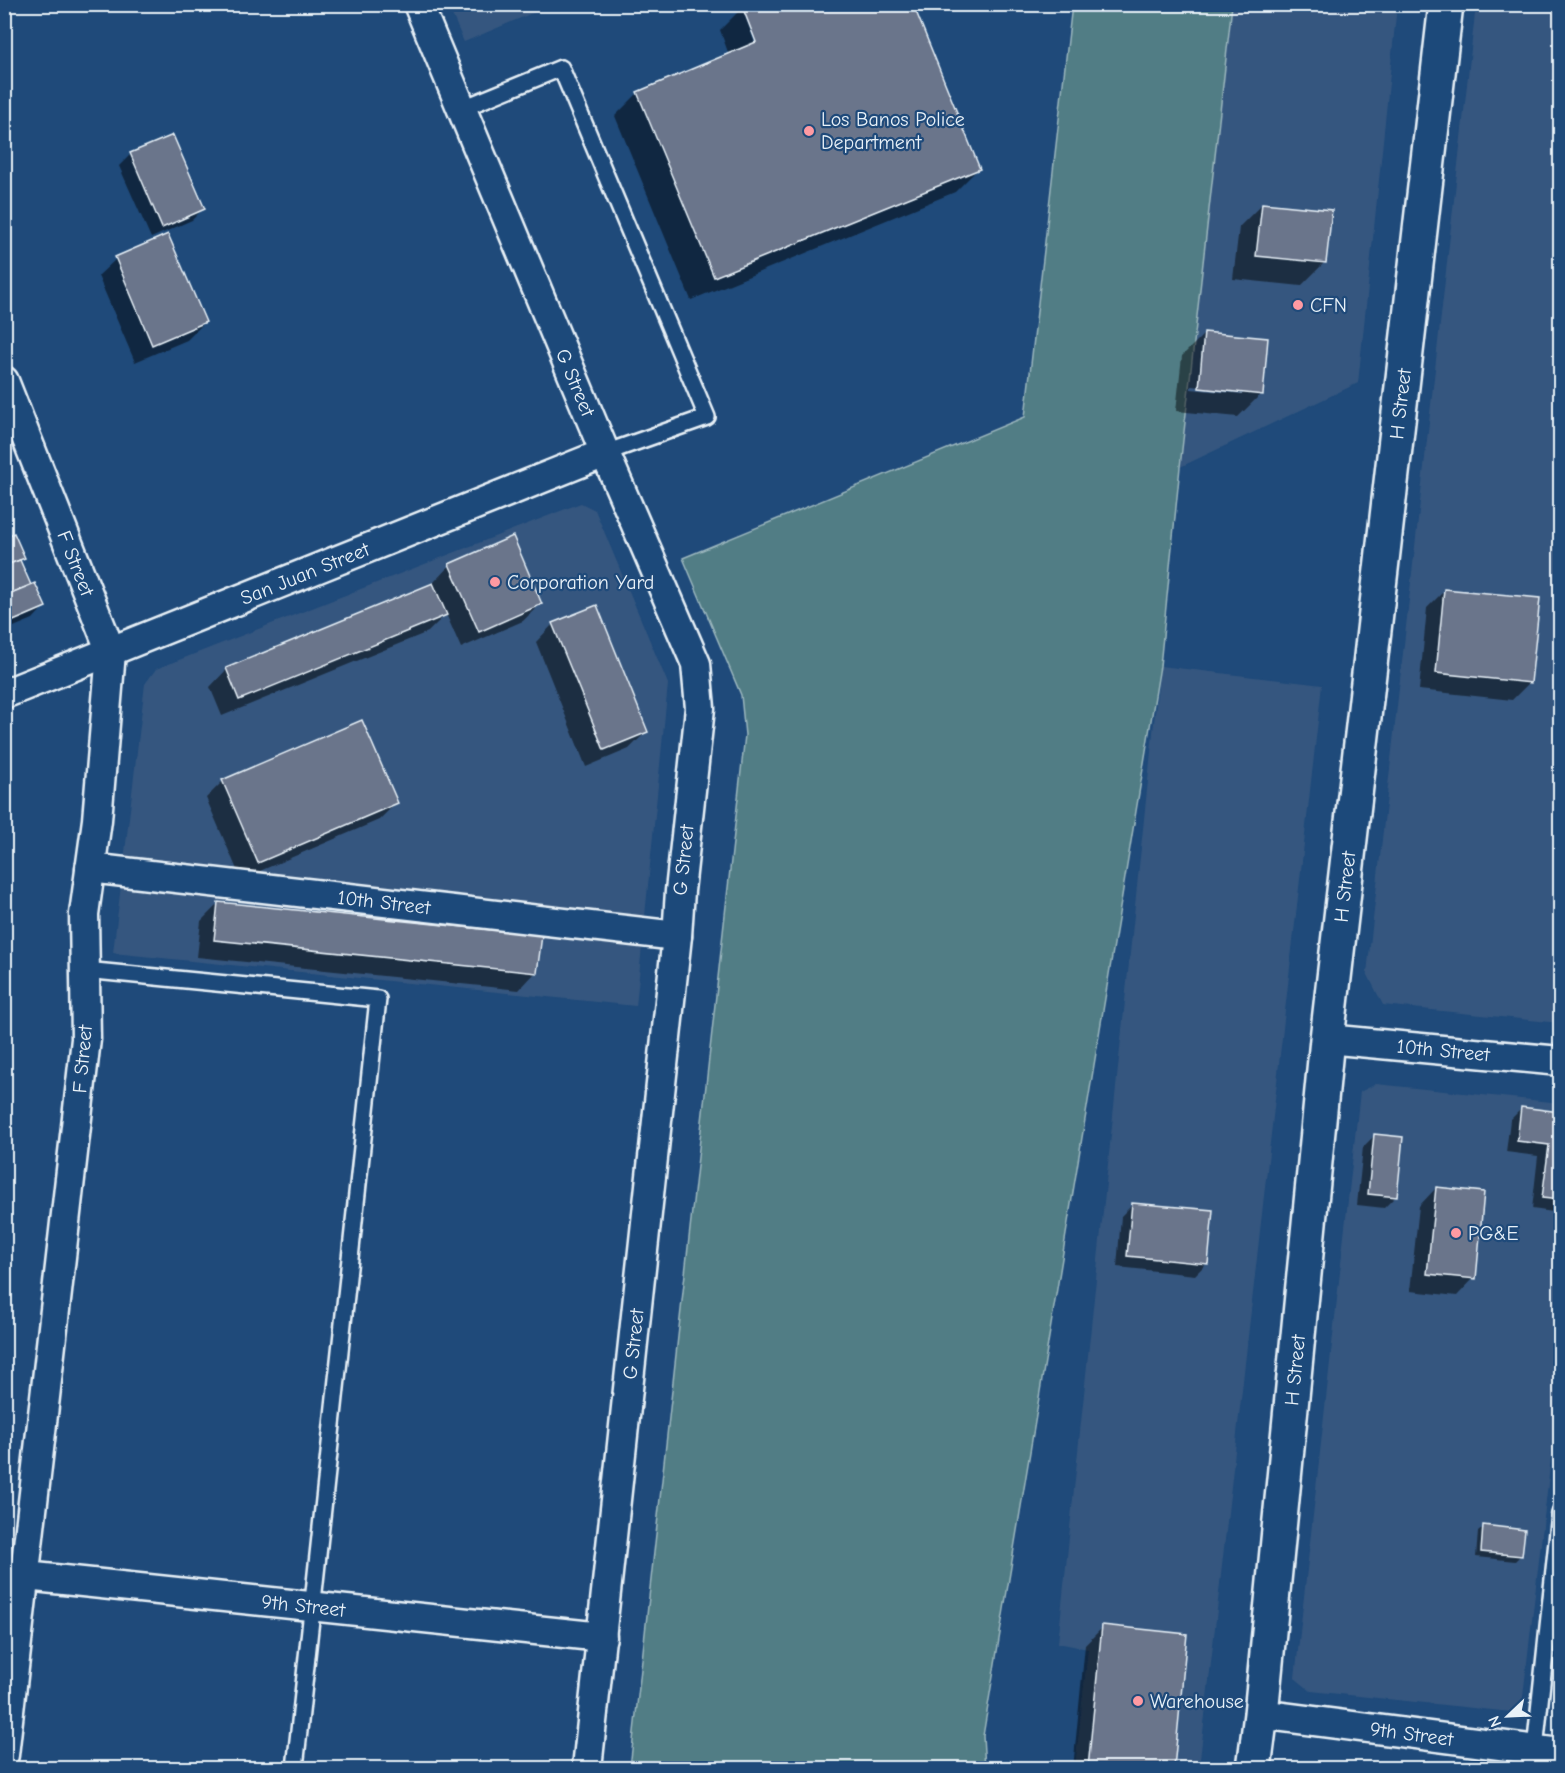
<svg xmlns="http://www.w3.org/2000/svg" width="1565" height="1773" viewBox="0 0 1565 1773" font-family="'Comic Neue',sans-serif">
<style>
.built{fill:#36577f}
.green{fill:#517d85;stroke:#9cb7be;stroke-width:1.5}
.shadow{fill:#0007;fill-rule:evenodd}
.building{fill:#6b758b;stroke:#e8f1f8;stroke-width:1.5}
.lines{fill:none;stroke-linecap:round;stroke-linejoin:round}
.service-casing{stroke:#e8f1f8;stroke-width:20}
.minor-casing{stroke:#e8f1f8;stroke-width:33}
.tertiary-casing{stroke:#e8f1f8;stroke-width:38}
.service{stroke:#1f4a7a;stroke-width:15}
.minor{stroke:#1f4a7a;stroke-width:28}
.tertiary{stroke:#1f4a7a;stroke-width:33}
.poi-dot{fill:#ff9aa2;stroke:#1f4a7a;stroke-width:2}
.labels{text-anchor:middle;stroke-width:4.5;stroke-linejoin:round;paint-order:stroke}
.poi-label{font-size:20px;fill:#e8f1f8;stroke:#1f4a7a;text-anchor:start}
.street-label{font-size:20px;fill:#e8f1f8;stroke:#1f4a7a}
</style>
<rect width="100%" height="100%" fill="#1f4a7a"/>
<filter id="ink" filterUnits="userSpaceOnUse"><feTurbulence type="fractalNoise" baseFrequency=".0167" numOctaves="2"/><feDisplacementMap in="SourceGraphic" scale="12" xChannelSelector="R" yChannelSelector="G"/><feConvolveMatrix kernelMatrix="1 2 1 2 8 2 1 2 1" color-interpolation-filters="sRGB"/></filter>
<g filter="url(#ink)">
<g class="built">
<polygon points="448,5 551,5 464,42"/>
<polygon points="1232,5 1397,5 1358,383 1180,467"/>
<polygon points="1476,5 1560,5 1560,1023 1383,1005 1367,973"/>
<polygon points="581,503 595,510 668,684 636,1006 113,953 145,684 156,669"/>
<polygon points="1160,666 1322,685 1199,1768 1075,1768 1088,1649 1058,1643"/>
<polygon points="1376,1084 1560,1103 1560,1381 1521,1713 1311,1691 1295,1678 1360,1092"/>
<polygon points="1560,1639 1560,1717 1551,1716"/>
<polygon points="1298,1763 1346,1768 1285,1768"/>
</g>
<polygon class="green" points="1072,5 1232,5 1180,467 1160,666 983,1736 985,1768 630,1768 745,735 741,695 683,558 1025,417"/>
<g class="shadow">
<path d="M743,7l78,3 157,159 -23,23 -264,108 -76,-184 23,-23 91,-38 -9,-25zM745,16h3l12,32 -3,1z"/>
<polygon points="131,154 203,209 192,220 151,238 119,166"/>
<polygon points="1262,204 1324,263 1301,286 1233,279 1239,227"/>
<polygon points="168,236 205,322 187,340 135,362 98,276 116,259"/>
<path d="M1205,333l56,61 -23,23 -62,-6 6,-55zM1191,386l52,5v3l-52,-5z"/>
<polygon points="4,530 8,537 23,558 19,561 30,586 44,607 33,619 4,631"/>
<polygon points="450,565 540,604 523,621 461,648 446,614 428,632 222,716 210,687 227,669 434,585 433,583"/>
<polygon points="1445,590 1530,682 1512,700 1419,690 1427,608"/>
<polygon points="553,624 646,732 629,749 586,767 536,642"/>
<polygon points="223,781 396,803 379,820 241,879 206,798"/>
<polygon points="218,904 536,972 519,990 197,957 201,921"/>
<polygon points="1522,1108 1560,1113 1560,1213 1532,1209 1538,1156 1506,1152 1510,1120"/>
<polygon points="1374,1136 1395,1197 1384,1208 1357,1205 1363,1147"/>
<polygon points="1436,1188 1474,1278 1457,1296 1410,1291 1419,1206"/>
<polygon points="1133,1204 1207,1263 1195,1275 1117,1267 1121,1216"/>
<polygon points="1484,1527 1521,1555 1515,1561 1476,1557 1478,1532"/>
<polygon points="1103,1627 1186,1635 1172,1768 1073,1768 1085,1645"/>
<polygon points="1560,1637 1560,1699 1553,1698 1559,1639"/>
</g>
<g class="building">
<polygon points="746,4 820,4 821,8 830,4 913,4 980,169 714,277 637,92 756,42 742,6"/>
<polygon points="173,135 205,209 162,228 130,153"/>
<polygon points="1262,203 1332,210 1326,263 1256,256"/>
<polygon points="168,234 206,322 152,345 115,257"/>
<polygon points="1204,332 1268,338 1263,395 1199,388"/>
<polygon points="14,533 25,558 4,566 4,537"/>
<polygon points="513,536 542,604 479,632 449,564"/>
<polygon points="20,560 31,585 4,596 4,566"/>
<polygon points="35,583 46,607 4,625 4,596"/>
<polygon points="433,583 447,615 239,700 226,668"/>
<polygon points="1444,589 1540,598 1531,683 1436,673"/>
<polygon points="597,605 648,732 604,750 552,623"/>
<polygon points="362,720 398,803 258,863 222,780"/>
<polygon points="218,902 542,935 537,973 214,940"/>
<polygon points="1521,1107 1560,1112 1560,1200 1542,1198 1549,1145 1517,1141"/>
<polygon points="1374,1134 1403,1137 1397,1197 1368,1194"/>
<polygon points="1436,1187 1484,1192 1476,1279 1427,1274"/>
<polygon points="1132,1203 1213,1210 1208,1264 1127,1256"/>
<polygon points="1483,1525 1525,1530 1522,1556 1481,1552"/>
<polygon points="1102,1625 1187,1634 1174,1768 1088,1768"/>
</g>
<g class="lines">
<g class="service-casing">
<g id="service">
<polyline points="461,109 561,68 707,417 605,453"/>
<polyline points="85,970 378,999 295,1768"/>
<polyline points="1533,1768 1560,1513"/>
</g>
</g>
<g class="minor-casing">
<g id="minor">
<path id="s1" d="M418,4l187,449 91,211 4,44 -20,183 -3,45 -90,832"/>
<path id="s2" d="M4,381l107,271 -14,168 -13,94 2,125 -82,716"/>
<path id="s3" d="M4,694l601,-241"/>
<path id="s4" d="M90,868l587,68"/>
<path id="s5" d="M1327,1039l233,22"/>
<path id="s6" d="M7,1574l595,63"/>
<path id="s7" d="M1261,1714l299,39"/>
</g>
</g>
<g class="tertiary-casing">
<g id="tertiary">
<path id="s8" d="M1254,1768l7,-54 66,-675 119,-1035"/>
</g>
</g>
<use href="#service" class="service"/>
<use href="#minor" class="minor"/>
<use href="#tertiary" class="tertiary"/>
</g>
</g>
<g class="poi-dot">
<circle cx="809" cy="131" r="6"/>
<circle cx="1298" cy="305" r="6"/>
<circle cx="495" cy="582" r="6"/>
<circle cx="1456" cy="1233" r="6"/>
<circle cx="1138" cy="1701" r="6"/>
</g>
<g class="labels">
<g class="poi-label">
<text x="821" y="126">Los Banos Police<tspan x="821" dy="23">Department</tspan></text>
<text x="1310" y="312">CFN</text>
<text x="507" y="589">Corporation Yard</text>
<text x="1468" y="1240">PG&amp;E</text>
<text x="1150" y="1708">Warehouse</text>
</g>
<g class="street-label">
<text dy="7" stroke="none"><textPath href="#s1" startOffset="410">G Street</textPath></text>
<text dy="7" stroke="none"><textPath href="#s8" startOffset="1372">H Street</textPath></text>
<text dy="7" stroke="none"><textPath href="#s2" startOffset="196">F Street</textPath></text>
<text dy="7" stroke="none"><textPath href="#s3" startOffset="324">San Juan Street</textPath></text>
<text transform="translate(683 860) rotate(-84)" y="7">G Street</text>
<text dy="7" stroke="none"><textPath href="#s8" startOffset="886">H Street</textPath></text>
<text dy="7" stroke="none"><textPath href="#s4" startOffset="296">10th Street</textPath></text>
<text dy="7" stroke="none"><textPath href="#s5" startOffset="117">10th Street</textPath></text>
<text transform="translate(82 1059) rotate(-85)" y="7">F Street</text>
<text transform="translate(633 1344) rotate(-84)" y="7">G Street</text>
<text dy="7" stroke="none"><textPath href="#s8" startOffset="400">H Street</textPath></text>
<text dy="7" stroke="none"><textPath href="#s6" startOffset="298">9th Street</textPath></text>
<text dy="7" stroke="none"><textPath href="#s7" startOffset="152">9th Street</textPath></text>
</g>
</g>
<rect width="1565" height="1773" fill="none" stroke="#1f4a7a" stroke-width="24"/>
<rect x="12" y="12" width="1541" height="1749" fill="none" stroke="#e8f1f8" stroke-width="2" filter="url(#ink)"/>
<g transform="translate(1508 1716) rotate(247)" stroke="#1f4a7a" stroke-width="4.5" paint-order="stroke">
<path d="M0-4.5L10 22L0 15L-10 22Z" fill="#e8f1f8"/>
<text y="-9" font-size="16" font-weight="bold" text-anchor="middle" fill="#e8f1f8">N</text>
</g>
</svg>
